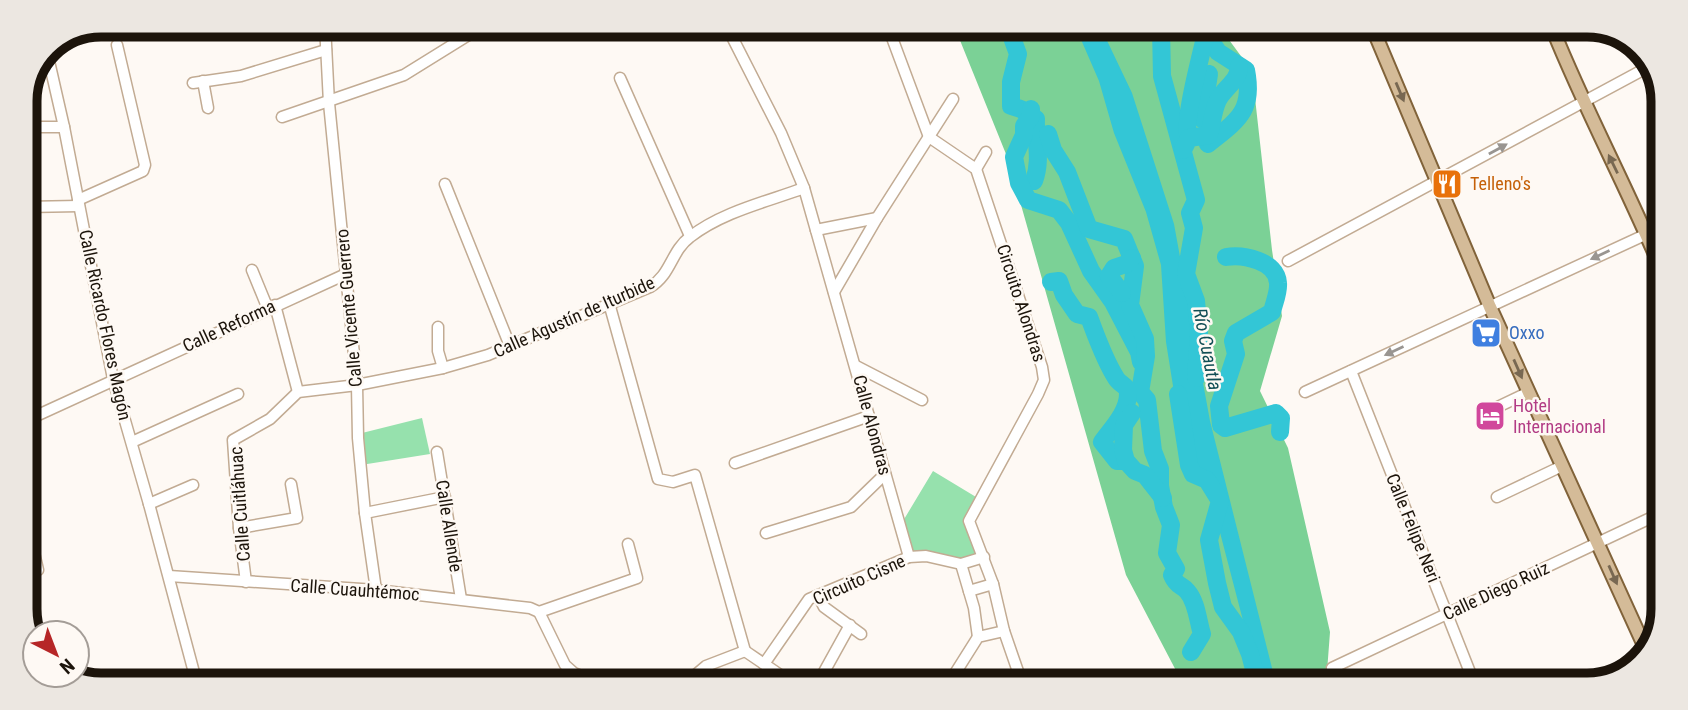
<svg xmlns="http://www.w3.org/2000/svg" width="1688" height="710" viewBox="0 0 1688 710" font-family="'Roboto Condensed',sans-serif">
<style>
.green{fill:#96e1ad}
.forest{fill:#7bd196}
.water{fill:#33c6d6}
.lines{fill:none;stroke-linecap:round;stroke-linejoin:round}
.river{stroke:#33c6d6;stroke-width:18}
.minor-casing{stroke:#c2ab93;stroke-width:13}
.major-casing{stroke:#81633a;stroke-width:16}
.minor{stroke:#fff;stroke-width:10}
.major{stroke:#d4bb98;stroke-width:12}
.oneway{fill:#786852}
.oneway2{fill:#999591}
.labels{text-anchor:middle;stroke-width:5;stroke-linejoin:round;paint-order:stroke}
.food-label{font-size:18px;fill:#c56008;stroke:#fef9f4;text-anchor:start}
.street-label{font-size:18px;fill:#1c140b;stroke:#fef9f4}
.shop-label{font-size:18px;fill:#366cbe;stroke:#fef9f4;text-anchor:start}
.hotel-label{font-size:18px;fill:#b23c85;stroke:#fef9f4;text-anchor:start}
.water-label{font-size:19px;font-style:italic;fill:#114e55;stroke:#fef9f4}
.rim{fill:none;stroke:#1c140b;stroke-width:9}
</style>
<rect width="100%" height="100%" fill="#fef9f4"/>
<g class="green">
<polygon points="422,418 430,454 361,465 358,434"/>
<polygon points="933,471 981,500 969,521 984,557 961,564 909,557 900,526"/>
</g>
<polygon class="forest" points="955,28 1221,29 1252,71 1272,250 1282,316 1260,391 1288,448 1330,632 1326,685 1183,684 1126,575 1008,159"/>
<polygon class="water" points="1076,28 1101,28 1132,93 1174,224 1210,421 1276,684 1257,684 1246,632 1211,498 1199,473 1177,411 1166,342 1161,265 1146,212 1114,133 1099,81"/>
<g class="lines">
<g class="river">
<path d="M1005,28l6,7 7,19 -7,28v24l10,3 15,10c-1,22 6,40 -2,62"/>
<polyline points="1161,28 1162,76 1196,200 1190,213 1194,228 1186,274 1196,301 1199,332 1196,378"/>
<path d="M1203,29l15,23 28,18c8,41 -8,50 -38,74"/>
<polyline points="1031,109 1031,116 1024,126 1024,135 1014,157 1019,183 1028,200 1059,210 1069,223 1091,271 1113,302 1139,352 1141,362"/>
<polyline points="1202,119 1209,74"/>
<path d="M1048,134l5,16 14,22 22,57 35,10 11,27 -5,39 15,34 1,17 -6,36 7,8 6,51 7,18v17l4,21 7,18 -4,28 9,16 -4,6c5,12 9,9 15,16 10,11 11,31 15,43l-11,18"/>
<path d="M1189,138c-7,-14 13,-86 17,-105"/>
<path d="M1183,150l6,-12 20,-3c3,-11 4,-25 9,-35 7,-13 21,-19 21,-34"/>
<path d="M1226,257c17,-3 51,4 52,26 1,9 -4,20 -6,29l-36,21 -3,8 3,13 -17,52 2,19 4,3 51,-15 5,5 -1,14"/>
<path d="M1051,282l8,-1 5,14 13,19 12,3c8,21 15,42 27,61 3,6 13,8 12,16 0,18 -16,34 -26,48l15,19h9"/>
<polyline points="1122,293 1109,276 1114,268 1126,264 1132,258"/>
<polyline points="1178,394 1189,465 1193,474 1207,480 1220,501 1209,540 1217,583 1223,607 1241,632 1250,654 1255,673 1261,675 1265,682"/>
<polyline points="1132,413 1124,425 1123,450 1126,461 1135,471 1145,475 1163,498"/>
</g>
<g class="minor-casing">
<g id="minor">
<polyline points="325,25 329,103 357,385 358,438 365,513 376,590"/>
<polyline points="727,27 781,133 804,188 909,557"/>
<polyline points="888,27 929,137"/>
<polyline points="46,48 64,127 113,379 149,504 196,680"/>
<polyline points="620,78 690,236"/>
<polyline points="203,81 208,108"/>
<polyline points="193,83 241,76 326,50"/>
<polyline points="282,117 404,75 483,26"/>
<polyline points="25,127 64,127"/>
<polyline points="929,137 976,169 1042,367 1044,380 1038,394 969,521 993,584 1004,631 1022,683"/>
<polyline points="976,169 986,152"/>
<polyline points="445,184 510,346"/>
<polyline points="78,200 143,171 145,165 117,45"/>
<polyline points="25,207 79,206"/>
<polyline points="816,230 877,218"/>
<polyline points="1288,261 1652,65"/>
<polyline points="252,270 268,309"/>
<polyline points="834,292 877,218 953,99"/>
<polyline points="609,303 658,479 673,482 695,475 745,651"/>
<polyline points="275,305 298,392"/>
<polyline points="438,327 438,351 443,368"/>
<polyline points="856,366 922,400"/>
<polyline points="1351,371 1475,685"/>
<polyline points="1305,392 1662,227"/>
<polyline points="1485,413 1529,392"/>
<polyline points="25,421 346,274"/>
<polyline points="132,442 238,394"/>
<polyline points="437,452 461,599"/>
<polyline points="735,463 869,416"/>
<polyline points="1497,497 1562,466"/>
<polyline points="149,504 193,485"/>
<polyline points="365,513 445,497"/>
<polyline points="25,514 38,570"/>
<polyline points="239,528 297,518 291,484"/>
<polyline points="766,533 851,507 885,474"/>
<polyline points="961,564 974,608 978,637"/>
<polyline points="169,576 376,590 530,608 539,612"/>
<path d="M246,582l-7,-54 -6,-88 37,-21 28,-27 59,-7 86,-17 45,-13 162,-68c21,-12 21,-36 40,-50 32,-25 76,-35 114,-49"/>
<polyline points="969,591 993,584"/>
<polyline points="818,595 824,607 861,634"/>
<polyline points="539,612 637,578 628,544"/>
<polyline points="539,612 565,665 574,673 595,682"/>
<polyline points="745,651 792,683"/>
<polyline points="764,664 809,599 909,557 926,556 961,564 984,557"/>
<polyline points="1332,668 1659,514"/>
<polyline points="824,672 850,625"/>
<polyline points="687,682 706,666 745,651"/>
<polyline points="949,683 978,637 1004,631"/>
</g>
</g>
<g class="major-casing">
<g id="major">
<polyline points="1373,29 1490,307 1647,652"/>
<path d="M1553,30c33,82 75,159 109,241"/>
</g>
</g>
<use href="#minor" class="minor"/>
<use href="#major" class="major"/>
</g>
<defs><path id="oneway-solid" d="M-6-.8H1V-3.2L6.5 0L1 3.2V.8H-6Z" transform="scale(1.75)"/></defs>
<g class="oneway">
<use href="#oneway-solid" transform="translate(1400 92) rotate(67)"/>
<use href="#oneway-solid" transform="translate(1613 164) rotate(-116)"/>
<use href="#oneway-solid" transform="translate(1518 369) rotate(66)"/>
<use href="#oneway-solid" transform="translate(1613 575) rotate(66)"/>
</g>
<g class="oneway2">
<use href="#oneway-solid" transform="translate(1498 149) rotate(-29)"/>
<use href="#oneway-solid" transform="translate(1600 255) rotate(155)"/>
<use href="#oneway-solid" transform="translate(1394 351) rotate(155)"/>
</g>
<defs>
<g id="restaurant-square" transform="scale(1.575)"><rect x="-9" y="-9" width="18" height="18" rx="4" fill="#e8710a" stroke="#fef9f4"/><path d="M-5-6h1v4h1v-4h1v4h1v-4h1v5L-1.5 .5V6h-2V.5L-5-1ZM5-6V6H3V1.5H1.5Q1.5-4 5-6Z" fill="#fff"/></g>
<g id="supermarket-square" transform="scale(1.575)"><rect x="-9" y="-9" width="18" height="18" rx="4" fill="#3f7fe0" stroke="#fef9f4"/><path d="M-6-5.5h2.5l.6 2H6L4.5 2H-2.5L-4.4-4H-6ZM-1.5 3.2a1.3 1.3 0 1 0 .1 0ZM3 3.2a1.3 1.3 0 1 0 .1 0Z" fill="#fff"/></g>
<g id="hotel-square" transform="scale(1.575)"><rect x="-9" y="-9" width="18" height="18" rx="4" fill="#d1479c" stroke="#fef9f4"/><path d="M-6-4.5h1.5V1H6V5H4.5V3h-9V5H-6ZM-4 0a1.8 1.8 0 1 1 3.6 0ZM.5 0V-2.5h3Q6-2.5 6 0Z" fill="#fff"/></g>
</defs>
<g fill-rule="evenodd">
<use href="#restaurant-square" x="1447" y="184"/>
<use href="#supermarket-square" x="1486" y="333"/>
<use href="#hotel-square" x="1490" y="416"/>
</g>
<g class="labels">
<g class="food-label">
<text x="1470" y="190">Telleno's</text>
</g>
<g class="street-label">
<text transform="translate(1021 303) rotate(72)" y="6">Circuito Alondras</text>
<text transform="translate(349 308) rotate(-95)" y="6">Calle Vicente Guerrero</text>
<text transform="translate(574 317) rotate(-24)" y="6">Calle Agustín de Iturbide</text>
<text transform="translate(105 325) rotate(78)" y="6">Calle Ricardo Flores Magón</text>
<text transform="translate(229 326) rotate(-25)" y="6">Calle Reforma</text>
<text transform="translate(872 425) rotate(75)" y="6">Calle Alondras</text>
<text transform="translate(240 504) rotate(-94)" y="6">Calle Cuitláhuac</text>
<text transform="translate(449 526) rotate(81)" y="6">Calle Allende</text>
<text transform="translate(1413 528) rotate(68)" y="6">Calle Felipe Neri</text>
<text transform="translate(859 580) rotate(-24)" y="6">Circuito Cisne</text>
<text transform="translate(355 590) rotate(4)" y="6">Calle Cuauhtémoc</text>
<text transform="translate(1496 591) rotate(-25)" y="6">Calle Diego Ruiz</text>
</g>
<g class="shop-label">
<text x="1509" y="339">Oxxo</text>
</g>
<g class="hotel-label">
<text x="1513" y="412">Hotel<tspan x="1513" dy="21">Internacional</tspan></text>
</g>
<g class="water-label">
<text transform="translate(1208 349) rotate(79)" y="7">Río Cuautla</text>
</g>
</g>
<path d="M0 0H1688V710H0ZM101 37H1587A64 64 0 0 1 1651 101V609A64 64 0 0 1 1587 673H101A64 64 0 0 1 37 609V101A64 64 0 0 1 101 37Z" fill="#ece7e1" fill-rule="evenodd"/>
<path class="rim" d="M101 37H1587A64 64 0 0 1 1651 101V609A64 64 0 0 1 1587 673H101A64 64 0 0 1 37 609V101A64 64 0 0 1 101 37Z"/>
<g transform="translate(56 654) rotate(138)"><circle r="33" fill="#fef9f4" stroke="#a49d97" stroke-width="2"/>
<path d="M0-5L12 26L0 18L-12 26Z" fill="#b62627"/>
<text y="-10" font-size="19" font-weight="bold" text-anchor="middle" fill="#1c140b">N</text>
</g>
</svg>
